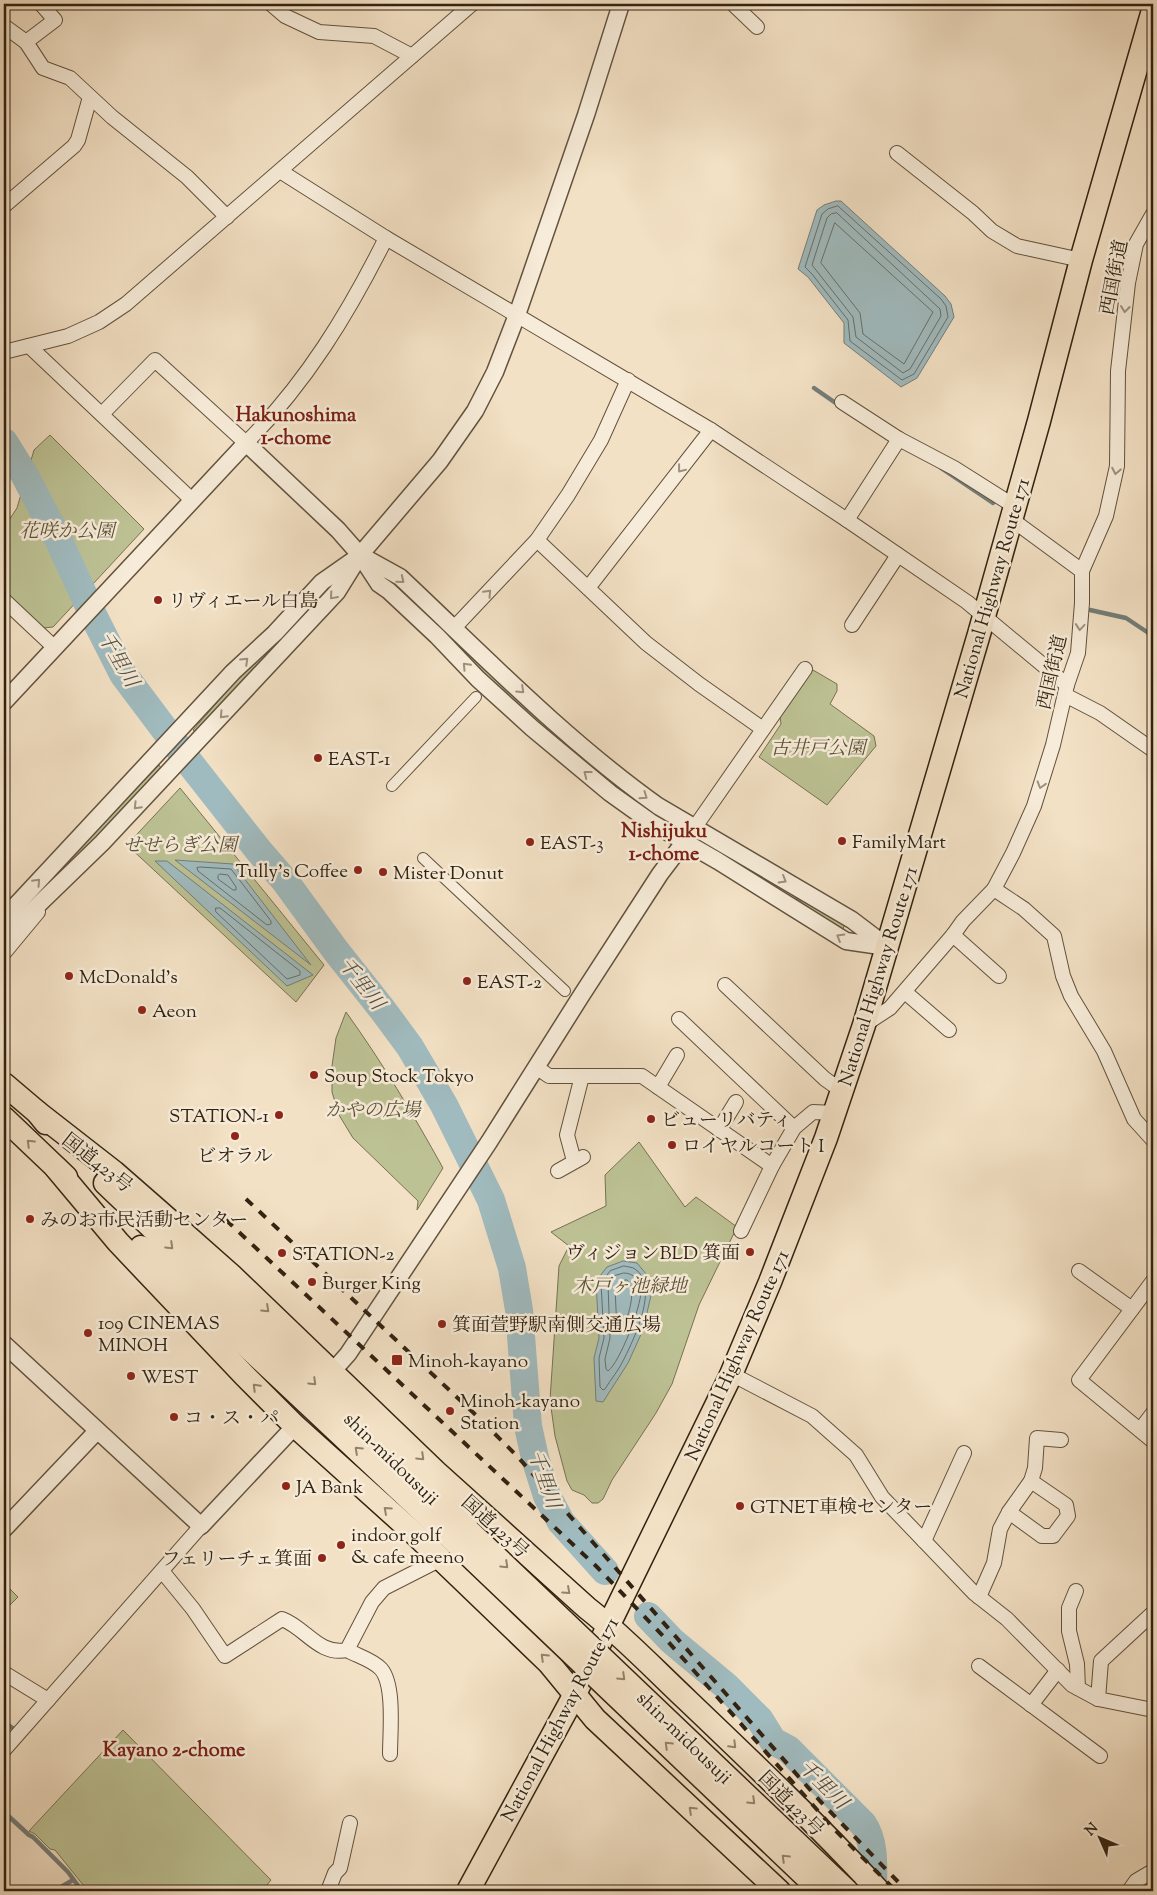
<svg xmlns="http://www.w3.org/2000/svg" width="1157" height="1895" viewBox="0 0 1157 1895" font-family="'Sorts Mill Goudy','Noto Serif JP',serif">
<style>
.green{fill:#bdc294;stroke:#777252}
.water{fill:#a0bbbf;stroke:#747e79}
.lines{fill:none;stroke-linecap:round;stroke-linejoin:round}
.shore{stroke:#686e68;stroke-width:1}
.stream{stroke:#747e79;stroke-width:4.5}
.river{stroke:#a0bbbf;stroke-width:28}
.pedestrian-casing{stroke:#62523e;stroke-width:12}
.minor-casing{stroke:#62523e;stroke-width:16}
.tertiary-casing{stroke:#62523e;stroke-width:19}
.trunk-casing{stroke:#312211;stroke-width:25}
.pedestrian{stroke:#f7ecd9;stroke-width:10}
.minor{stroke:#f7ecd9;stroke-width:14}
.tertiary{stroke:#f7ecd9;stroke-width:16}
.trunk{stroke:#f3e1c5;stroke-width:22}
.rail{stroke:#312211;stroke-width:4;stroke-dasharray:9 9;stroke-linecap:butt}
.trunk-bridge-casing{stroke:#312211;stroke-width:25;stroke-linecap:butt}
.trunk-bridge{stroke:#f3e1c5;stroke-width:22}
.oneway{stroke:#9e917f}
.oneway2{stroke:#92826b}
.poi-dot{fill:#8f2418;stroke:#f7ecd9;stroke-width:2}
.labels{text-anchor:middle;stroke-width:5;stroke-linejoin:round;paint-order:stroke}
.street-label{font-size:19px;fill:#312211;stroke:#f7ecd9}
.park-label{font-size:19px;font-style:italic;fill:#5b5238;stroke:#f7ecd9}
.poi-label{font-size:19px;fill:#312211;stroke:#f7ecd9;text-anchor:start}
.neighbourhood-label{font-size:20px;font-weight:bold;fill:#7a1f14;stroke:#f7ecd9}
.water-label{font-size:20px;font-style:italic;fill:#525045;stroke:#f7ecd9}
</style>
<rect width="100%" height="100%" fill="#f3e1c5"/>
<filter id="stains"><feTurbulence type="fractalNoise" baseFrequency=".004" numOctaves="4"/><feColorMatrix values="0 0 0 0 .2 0 0 0 0 .09 0 0 0 0 .02 0 0 0 .5 -.17"/></filter>
<radialGradient id="worn" r=".72"><stop offset=".6" stop-color="#630" stop-opacity="0"/><stop offset="1" stop-color="#630" stop-opacity=".3"/></radialGradient>
<g class="green">
<polygon points="50,435 144,529 53,627 43,628 4,591 4,528 17,508 34,450"/>
<polygon points="464,646 560,734 584,761 582,762 481,672 462,648"/>
<polygon points="270,650 272,652 195,732 193,730 244,672"/>
<polygon points="813,670 837,684 837,691 830,704 874,736 876,746 827,805 759,757 781,724 780,717"/>
<polygon points="159,765 161,768 103,833 65,867 64,865"/>
<polygon points="180,788 324,965 296,1002 127,845"/>
<polygon points="785,889 845,924 842,931 823,920"/>
<path d="M346,1012c36,50 67,102 97,156l-26,42 1,-9 -65,-63 -14,-23 -7,-23v-26l4,-28z"/>
<polygon points="639,1142 685,1207 696,1197 737,1227 699,1305 672,1384 656,1413 612,1480 603,1499 598,1503 592,1503 584,1495 572,1490 567,1481 555,1436 550,1400 559,1266 569,1246 551,1232 606,1206 605,1175"/>
<polygon points="4,1583 18,1597 6,1609 4,1616"/>
<polygon points="123,1730 271,1880 262,1891 88,1891 55,1850 50,1849 35,1834 29,1831"/>
</g>
<g class="water">
<polygon points="836,201 841,201 945,296 951,304 954,317 917,378 901,387 844,343 844,323 808,277 798,269 817,210 824,205"/>
<polygon points="175,860 233,864 311,965"/>
<polygon points="155,861 167,861 313,975 287,986"/>
<polygon points="623,1261 637,1263 647,1275 652,1291 643,1330 628,1363 603,1402 596,1401 594,1358 599,1338 596,1281 607,1267"/>
</g>
<g class="lines">
<g class="shore">
<polygon points="838,206 941,299 946,306 948,317 914,374 902,380 850,341 848,320 812,274 805,267 822,214 828,209"/>
<polygon points="837,213 940,309 941,316 910,369 903,373 856,337 853,317 812,265 827,218 831,214"/>
<polygon points="835,223 933,312 904,364 863,334 860,313 821,263"/>
<polygon points="200,867 231,869 271,921 271,924 267,925 198,871 197,868"/>
<polygon points="220,874 228,875 236,887 236,890 233,890 218,879 218,876"/>
<polygon points="216,908 220,908 300,971 300,975 287,979 216,912"/>
<path d="M624,1266c3,1 9,1 11,3 25,16 -1,70 -11,90 -5,11 -13,20 -19,30l-2,1 -3,-3 -1,-29 5,-20 -3,-55 9,-12z"/>
<path d="M624,1273c10,0 16,8 17,18 0,16 -21,71 -33,80l-2,-2 -1,-10 5,-21 -2,-53 6,-9z"/>
<path d="M627,1280c11,11 0,39 -5,51l-3,1 -2,-2 -2,-42 4,-6z"/>
</g>
<g class="stream">
<polyline points="814,388 840,406"/>
<polyline points="941,468 993,503"/>
<polyline points="1090,610 1126,618 1153,636"/>
<polyline points="4,1722 14,1729"/>
<polyline points="4,1812 29,1835 33,1837 68,1872 82,1891"/>
<polyline points="54,1891 73,1880"/>
</g>
<g class="river">
<polyline points="4,442 24,474 59,541 91,611 123,674 189,762 259,851 285,881 336,951 382,1009 410,1047 444,1105 491,1200 512,1268 519,1310 528,1426 535,1458 547,1496 561,1522 605,1571"/>
<path d="M648,1616l24,25 54,45 34,34 13,21 15,8 75,75c13,19 10,45 10,67"/>
</g>
<g class="pedestrian-casing">
<g id="pedestrian">
<polyline points="392,786 476,697"/>
<polyline points="423,858 565,991"/>
</g>
</g>
<g class="minor-casing">
<g id="minor">
<polyline points="271,4 285,16 319,32 374,36 412,56"/>
<polyline points="733,4 757,27"/>
<polyline points="4,26 26,42 43,68 70,78 112,117 187,177 227,217"/>
<polyline points="26,42 55,20 41,4"/>
<polyline points="897,153 973,213 992,231 1017,246 1081,260"/>
<polyline points="4,206 74,146 78,140 90,97"/>
<polyline points="386,238 711,430 847,520 967,602 1067,685"/>
<polyline points="29,346 192,500"/>
<polyline points="4,352 68,336 99,322 126,304 472,4"/>
<polyline points="842,402 899,439 954,468 1014,506"/>
<path d="M102,414l53,-54 91,83c60,-60 102,-129 140,-205l-106,-67"/>
<polyline points="1011,519 1082,571"/>
<polyline points="847,520 899,439"/>
<polyline points="537,540 646,643 699,684 763,729"/>
<polyline points="588,588 711,430"/>
<polyline points="4,600 55,648"/>
<polyline points="852,625 898,555"/>
<polyline points="454,628 537,540 568,495 601,440 628,380"/>
<polyline points="1065,695 1100,713 1153,750"/>
<polyline points="695,827 805,669"/>
<polyline points="994,889 1024,909 1054,936 1063,976 1071,996 1104,1051 1134,1119 1153,1140"/>
<polyline points="953,935 999,976"/>
<polyline points="4,953 38,912"/>
<polyline points="725,985 825,1079 842,1091"/>
<polyline points="905,992 949,1030"/>
<polyline points="679,1019 794,1128"/>
<polyline points="864,1025 890,1008 953,935 963,921 994,889 1013,853 1034,806 1053,745 1067,685 1078,653 1082,603 1082,571 1106,516 1117,466 1118,371 1128,283 1136,244 1153,214"/>
<polyline points="536,1067 549,1076 642,1076 772,1166"/>
<polyline points="658,1087 677,1055"/>
<polyline points="719,1130 736,1102"/>
<polyline points="574,1161 567,1135 582,1076"/>
<polyline points="558,1171 583,1157"/>
<polyline points="741,1231 772,1166 794,1128 813,1112 835,1113"/>
<polyline points="1079,1271 1132,1309"/>
<polyline points="1153,1281 1079,1380 1153,1441"/>
<polyline points="730,1377 739,1378 812,1416 856,1455 882,1497 974,1593 1007,1619 1072,1685 1098,1699 1153,1710"/>
<polyline points="1140,1430 1153,1413"/>
<polyline points="1009,1512 1042,1536 1053,1536 1068,1516 1066,1505 1031,1481"/>
<polyline points="924,1541 964,1453"/>
<path d="M162,1571l31,38 32,47 57,-37c24,9 37,37 65,31l25,-48 12,-14 57,-29"/>
<polyline points="1076,1591 1069,1608 1069,1631 1077,1664 1078,1688"/>
<polyline points="979,1597 994,1563 1000,1529 1009,1512 1031,1481 1035,1468 1037,1438 1061,1440"/>
<path d="M347,1650c11,6 26,10 34,19 14,16 9,64 9,85"/>
<polyline points="979,1666 1100,1756"/>
<polyline points="4,1673 48,1700"/>
<polyline points="1098,1699 1101,1661 1153,1613"/>
<polyline points="1031,1705 1058,1670"/>
<polyline points="4,1750 201,1526"/>
<polyline points="328,1891 335,1873 340,1868 350,1823"/>
<polyline points="1129,1891 1136,1881 1153,1871"/>
</g>
</g>
<g class="tertiary-casing">
<g id="tertiary">
<path d="M362,556l38,21c83,78 164,162 258,229l194,114 33,25"/>
<polyline points="4,702 246,443 338,530 360,555 379,584 389,591 437,636 478,679 532,728 610,793 652,823 718,861 846,941 887,947"/>
<polyline points="4,918 233,672 275,633 322,582 352,561"/>
<polyline points="4,938 102,843 337,592 360,555 440,461 475,411 495,372 517,315 586,115 621,4"/>
<polyline points="4,1344 201,1526 295,1426"/>
<polyline points="332,1372 348,1354 489,1142 581,996 660,874 691,833"/>
<polyline points="4,1529 97,1431"/>
</g>
</g>
<g class="trunk-casing">
<g id="trunk">
<polyline points="4,1084 37,1112 46,1123"/>
<path d="M37,1112l77,60 48,42 69,61 205,197 151,136c36,28 68,62 101,93 65,62 130,124 191,190"/>
<polyline points="4,1118 66,1177"/>
<polyline points="56,1168 118,1242 245,1376 295,1426 416,1535 549,1663 595,1719 779,1891"/>
<polyline points="105,1183 469,1531"/>
<polyline points="141,1247 457,1544"/>
<polyline points="468,1891 575,1694 730,1377 770,1282 826,1138 864,1025 979,634 1039,421 1081,260 1153,10"/>
</g>
</g>
<use href="#pedestrian" class="pedestrian"/>
<use href="#minor" class="minor"/>
<use href="#tertiary" class="tertiary"/>
<use href="#trunk" class="trunk"/>
<g class="rail">
<polyline points="246,1199 479,1418 518,1457 820,1801 907,1891"/>
<polyline points="226,1220 596,1566 664,1637 835,1830 896,1891"/>
</g>
<g class="trunk-bridge-casing">
<g id="trunk-bridge">
<polyline points="469,1531 847,1891"/>
<polyline points="457,1544 821,1891"/>
</g>
</g>
<use href="#trunk-bridge" class="trunk-bridge"/>
</g>
<defs><path id="oneway-chevron" d="M-2-3.5L2.5 0L-2 3.5" fill="none" stroke-width="1.6" stroke-linecap="round" stroke-linejoin="round" transform="scale(1.25)"/></defs>
<g class="oneway">
<use href="#oneway-chevron" transform="translate(1125 309) rotate(97)"/>
<use href="#oneway-chevron" transform="translate(681 469) rotate(128)"/>
<use href="#oneway-chevron" transform="translate(1116 471) rotate(101)"/>
<use href="#oneway-chevron" transform="translate(401 580) rotate(39)"/>
<use href="#oneway-chevron" transform="translate(488 593) rotate(-47)"/>
<use href="#oneway-chevron" transform="translate(333 596) rotate(131)"/>
<use href="#oneway-chevron" transform="translate(1080 627) rotate(95)"/>
<use href="#oneway-chevron" transform="translate(245 661) rotate(-44)"/>
<use href="#oneway-chevron" transform="translate(466 666) rotate(-133)"/>
<use href="#oneway-chevron" transform="translate(521 690) rotate(43)"/>
<use href="#oneway-chevron" transform="translate(223 715) rotate(133)"/>
<use href="#oneway-chevron" transform="translate(587 774) rotate(-142)"/>
<use href="#oneway-chevron" transform="translate(1041 785) rotate(107)"/>
<use href="#oneway-chevron" transform="translate(644 796) rotate(35)"/>
<use href="#oneway-chevron" transform="translate(137 806) rotate(134)"/>
<use href="#oneway-chevron" transform="translate(783 880) rotate(30)"/>
<use href="#oneway-chevron" transform="translate(37 882) rotate(-47)"/>
<use href="#oneway-chevron" transform="translate(840 937) rotate(-149)"/>
</g>
<g class="oneway2">
<use href="#oneway-chevron" transform="translate(30 1143) rotate(-136)"/>
<use href="#oneway-chevron" transform="translate(170 1246) rotate(44)"/>
<use href="#oneway-chevron" transform="translate(266 1309) rotate(43)"/>
<use href="#oneway-chevron" transform="translate(313 1382) rotate(44)"/>
<use href="#oneway-chevron" transform="translate(256 1387) rotate(-135)"/>
<use href="#oneway-chevron" transform="translate(358 1450) rotate(-137)"/>
<use href="#oneway-chevron" transform="translate(421 1457) rotate(44)"/>
<use href="#oneway-chevron" transform="translate(387 1510) rotate(-138)"/>
<use href="#oneway-chevron" transform="translate(505 1565) rotate(44)"/>
<use href="#oneway-chevron" transform="translate(567 1591) rotate(42)"/>
<use href="#oneway-chevron" transform="translate(544 1657) rotate(-136)"/>
<use href="#oneway-chevron" transform="translate(622 1677) rotate(44)"/>
<use href="#oneway-chevron" transform="translate(668 1745) rotate(-136)"/>
<use href="#oneway-chevron" transform="translate(733 1745) rotate(45)"/>
<use href="#oneway-chevron" transform="translate(752 1801) rotate(44)"/>
<use href="#oneway-chevron" transform="translate(692 1810) rotate(-137)"/>
<use href="#oneway-chevron" transform="translate(785 1858) rotate(-136)"/>
</g>
<g class="poi-dot">
<circle cx="158" cy="600" r="5"/>
<circle cx="318" cy="758" r="5"/>
<circle cx="842" cy="841" r="5"/>
<circle cx="530" cy="842" r="5"/>
<circle cx="358" cy="870" r="5"/>
<circle cx="383" cy="872" r="5"/>
<circle cx="69" cy="976" r="5"/>
<circle cx="467" cy="981" r="5"/>
<circle cx="142" cy="1010" r="5"/>
<circle cx="314" cy="1075" r="5"/>
<circle cx="279" cy="1115" r="5"/>
<circle cx="651" cy="1119" r="5"/>
<circle cx="235" cy="1136" r="5"/>
<circle cx="672" cy="1145" r="5"/>
<circle cx="30" cy="1219" r="5"/>
<circle cx="750" cy="1252" r="5"/>
<circle cx="282" cy="1253" r="5"/>
<circle cx="312" cy="1282" r="5"/>
<circle cx="442" cy="1324" r="5"/>
<circle cx="88" cy="1333" r="5"/>
<rect x="391" y="1354" width="12" height="12" rx="2.5"/>
<circle cx="131" cy="1376" r="5"/>
<circle cx="450" cy="1411" r="5"/>
<circle cx="174" cy="1417" r="5"/>
<circle cx="286" cy="1486" r="5"/>
<circle cx="740" cy="1506" r="5"/>
<circle cx="341" cy="1545" r="5"/>
<circle cx="322" cy="1558" r="5"/>
</g>
<g class="labels">
<g class="street-label">
<text transform="translate(1113 277) rotate(-79)" y="7">西国街道</text>
<text transform="translate(991 588) rotate(-74)" y="7">National Highway Route 171</text>
<text transform="translate(1051 672) rotate(-77)" y="7">西国街道</text>
<text transform="translate(877 976) rotate(-73)" y="7">National Highway Route 171</text>
<text transform="translate(98 1162) rotate(38)" y="7">国道423号</text>
<text transform="translate(736 1355) rotate(-66)" y="7">National Highway Route 171</text>
<text transform="translate(392 1458) rotate(44)" y="7">shin-midousuji</text>
<text transform="translate(496 1526) rotate(42)" y="7">国道423号</text>
<text transform="translate(559 1719) rotate(-62)" y="7">National Highway Route 171</text>
<text transform="translate(685 1737) rotate(44)" y="7">shin-midousuji</text>
<text transform="translate(792 1803) rotate(45)" y="7">国道423号</text>
</g>
<g class="park-label">
<text x="67" y="537">花咲か公園</text>
<text x="818" y="754">古井戸公園</text>
<text x="180" y="851">せせらぎ公園</text>
<text x="373" y="1116">かやの広場</text>
<text x="630" y="1292">木戸ヶ池緑地</text>
</g>
<g class="poi-label">
<text x="168" y="607">リヴィエール白島</text>
<text x="328" y="765">EAST-1</text>
<text x="852" y="848">FamilyMart</text>
<text x="540" y="849">EAST-3</text>
<text x="348" y="877" text-anchor="end">Tully's Coffee</text>
<text x="393" y="879">Mister Donut</text>
<text x="79" y="983">McDonald's</text>
<text x="477" y="988">EAST-2</text>
<text x="152" y="1017">Aeon</text>
<text x="324" y="1082">Soup Stock Tokyo</text>
<text x="269" y="1122" text-anchor="end">STATION-1</text>
<text x="661" y="1126">ビューリバティ</text>
<text x="682" y="1152">ロイヤルコート I</text>
<text x="235" y="1162" text-anchor="middle">ビオラル</text>
<text x="40" y="1226">みのお市民活動センター</text>
<text x="740" y="1259" text-anchor="end">ヴィジョンBLD 箕面</text>
<text x="292" y="1260">STATION-2</text>
<text x="322" y="1289">Burger King</text>
<text x="98" y="1329">109 CINEMAS<tspan x="98" dy="22">MINOH</tspan></text>
<text x="452" y="1331">箕面萱野駅南側交通広場</text>
<text x="408" y="1367">Minoh-kayano</text>
<text x="141" y="1383">WEST</text>
<text x="460" y="1407">Minoh-kayano<tspan x="460" dy="22">Station</tspan></text>
<text x="184" y="1424">コ・ス・パ</text>
<text x="296" y="1493">JA Bank</text>
<text x="750" y="1513">GTNET車検センター</text>
<text x="351" y="1541">indoor golf<tspan x="351" dy="22">&amp; cafe meeno</tspan></text>
<text x="312" y="1565" text-anchor="end">フェリーチェ箕面</text>
</g>
<g class="neighbourhood-label">
<text x="296" y="421">Hakunoshima<tspan x="296" dy="23">1-chome</tspan></text>
<text x="664" y="837">Nishijuku<tspan x="664" dy="23">1-chome</tspan></text>
<text x="174" y="1756">Kayano 2-chome</text>
</g>
<g class="water-label">
<text transform="translate(119 659) rotate(60)" y="7">千里川</text>
<text transform="translate(362 983) rotate(52)" y="7">千里川</text>
<text transform="translate(545 1479) rotate(71)" y="7">千里川</text>
<text transform="translate(824 1784) rotate(45)" y="7">千里川</text>
</g>
</g>
<rect width="1157" height="1895" fill="none" stroke="#f3e1c5" stroke-width="20"/>
<rect x="5" y="5" width="1147" height="1885" fill="none" stroke="#312211" stroke-width="2.5"/>
<rect x="10" y="10" width="1137" height="1875" fill="none" stroke="#312211"/>
<g transform="translate(1100 1838) rotate(315)" stroke="#f7ecd9" stroke-width="4" paint-order="stroke">
<path d="M0-4L9 19L0 12L-9 19Z" fill="#312211"/>
<text y="-8" font-size="14" font-weight="bold" text-anchor="middle" fill="#312211">N</text>
</g>
<rect width="100%" height="100%" filter="url(#stains)"/>
<rect width="100%" height="100%" fill="url(#worn)"/>
</svg>
